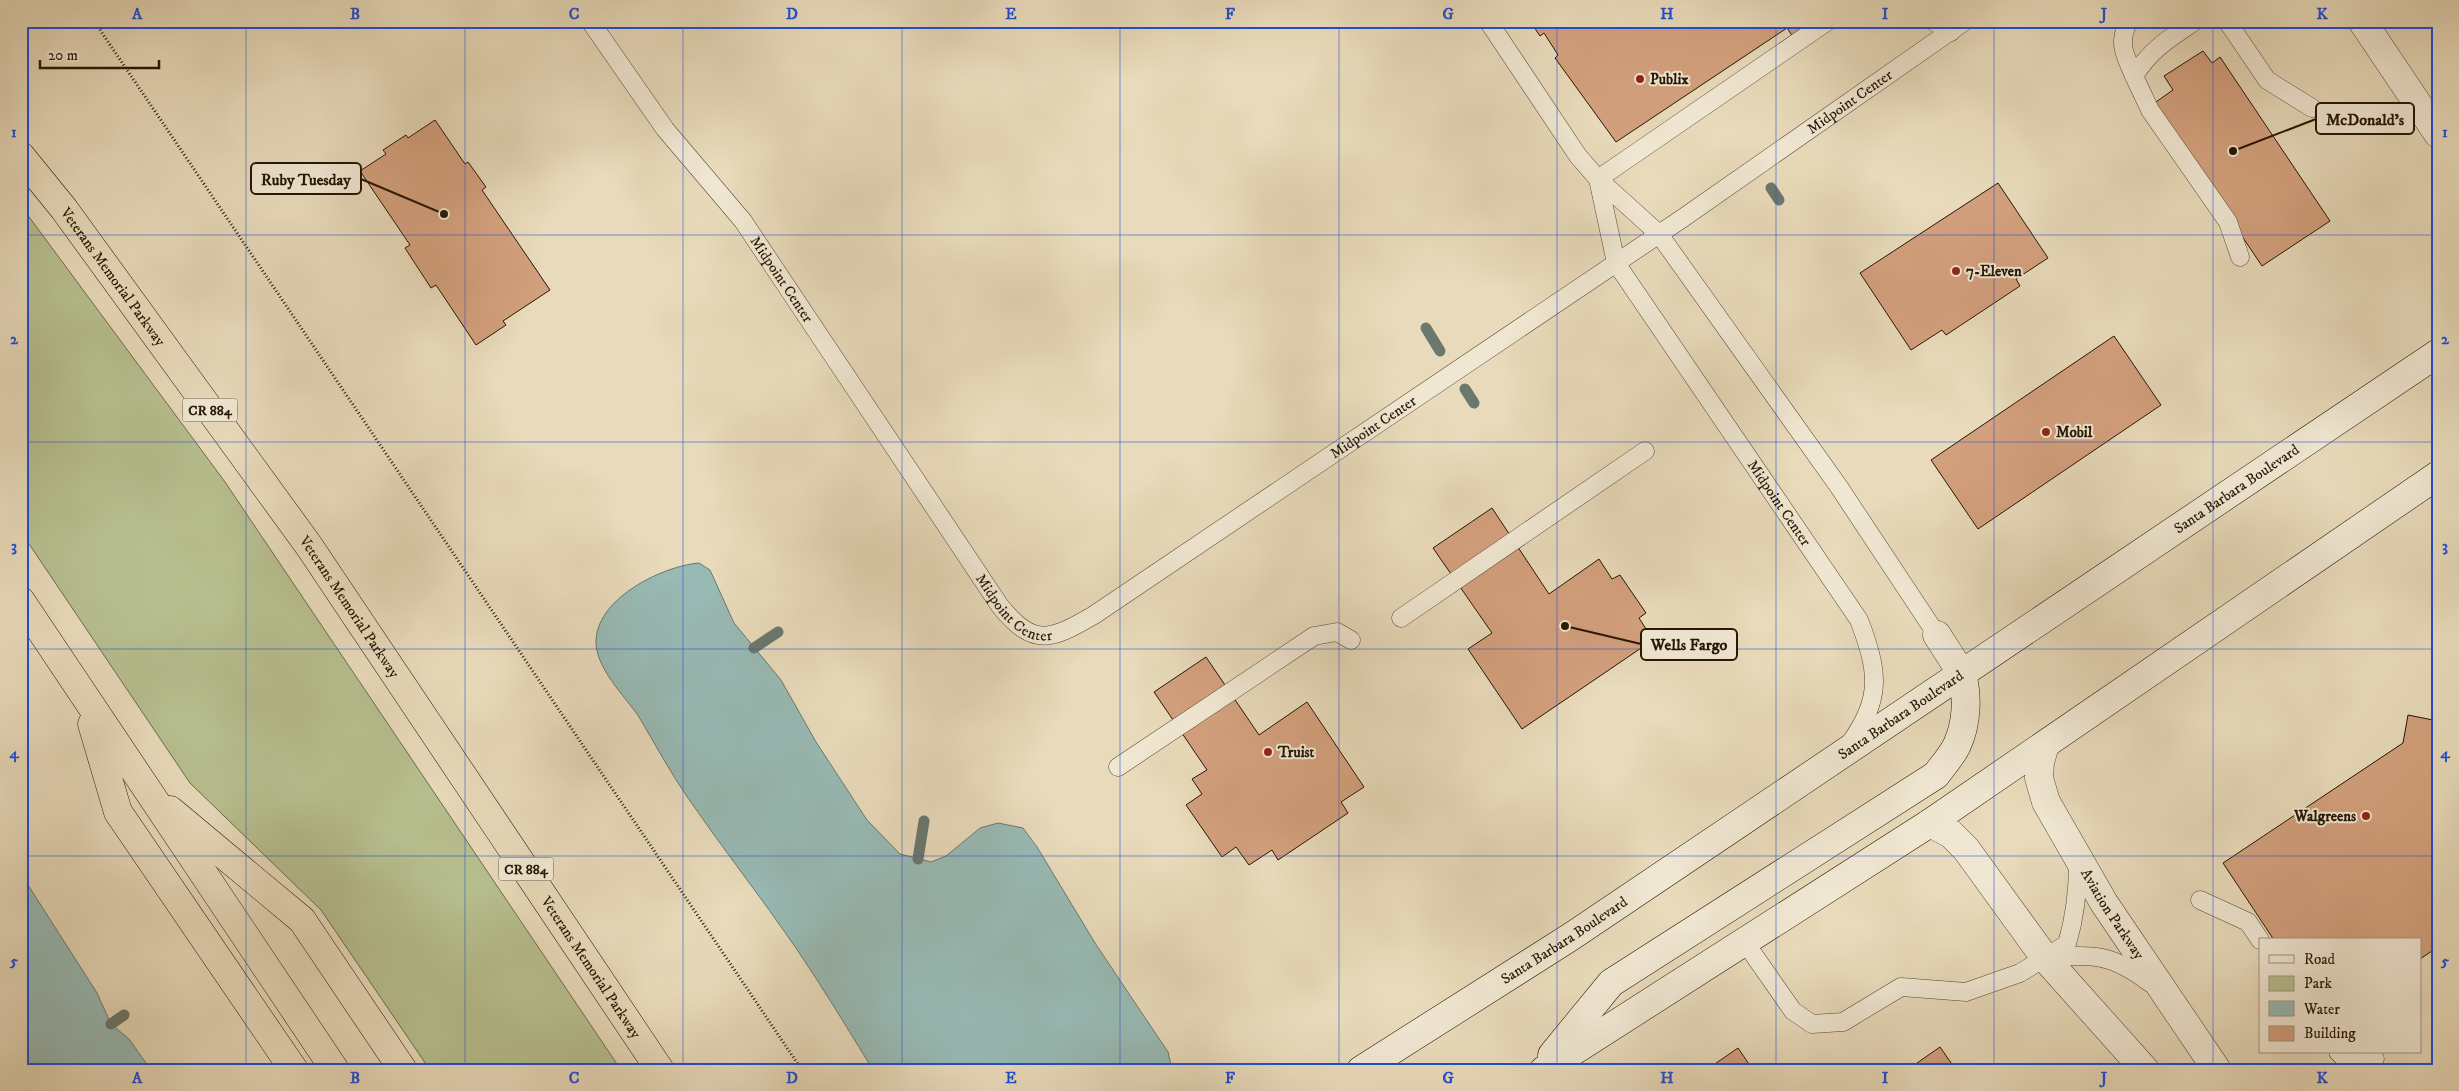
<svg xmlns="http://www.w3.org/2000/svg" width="2459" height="1091" viewBox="0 0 2459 1091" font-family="'IM FELL DW Pica',serif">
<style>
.green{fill:#b7bf8f;stroke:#6e6a4a}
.water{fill:#98bab5;stroke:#6a786e}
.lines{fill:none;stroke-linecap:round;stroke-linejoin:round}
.stream{stroke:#6a786e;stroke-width:11}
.building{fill:#d3a07d;stroke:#251604}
.service-casing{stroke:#564732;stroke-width:19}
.minor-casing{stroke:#564732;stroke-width:29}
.tertiary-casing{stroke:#564732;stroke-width:29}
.secondary-casing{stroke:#251604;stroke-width:29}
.trunk-casing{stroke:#251604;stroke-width:29}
.path{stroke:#251604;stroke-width:3;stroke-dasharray:1 2.5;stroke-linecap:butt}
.service{stroke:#f0e7d2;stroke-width:18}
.minor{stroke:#f0e7d2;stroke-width:28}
.tertiary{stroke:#f0e7d2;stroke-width:28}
.secondary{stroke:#f0e7d2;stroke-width:28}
.trunk{stroke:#e8daba;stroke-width:28}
.grid{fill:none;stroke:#1d4ed8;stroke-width:1;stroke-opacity:0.55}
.poi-dot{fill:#8f2418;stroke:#f0e7d2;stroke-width:2}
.labels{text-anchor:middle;stroke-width:4;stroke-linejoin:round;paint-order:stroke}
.shield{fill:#f0e7d2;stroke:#625542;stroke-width:1}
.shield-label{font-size:14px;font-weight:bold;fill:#251604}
.poi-label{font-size:15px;font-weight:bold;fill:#251604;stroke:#f0e7d2;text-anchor:start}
.street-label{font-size:15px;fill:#251604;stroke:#f0e7d2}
.leader{fill:none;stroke:#251604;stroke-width:2}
.callout-dot{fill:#251604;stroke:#f0e7d2;stroke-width:2}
.callout{fill:#f0e7d2;stroke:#251604;stroke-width:2}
.callout-label{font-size:16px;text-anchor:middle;font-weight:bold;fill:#251604}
.neatline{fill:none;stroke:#1d4ed8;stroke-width:2}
.grid-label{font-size:16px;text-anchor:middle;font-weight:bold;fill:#1d4ed8}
</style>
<rect width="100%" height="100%" fill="#e8daba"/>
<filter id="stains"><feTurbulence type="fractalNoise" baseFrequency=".004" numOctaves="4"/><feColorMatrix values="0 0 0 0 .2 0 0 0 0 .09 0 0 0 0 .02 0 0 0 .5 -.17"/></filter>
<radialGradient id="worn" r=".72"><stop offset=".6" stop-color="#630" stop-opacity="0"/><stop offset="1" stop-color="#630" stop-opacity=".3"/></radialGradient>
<polygon class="green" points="21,206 225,482 621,1070 430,1070 321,910 190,783 21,532"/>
<g class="water">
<path d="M699,563l11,7 24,53 47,57 35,62 51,78 33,34 31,8 15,-6 34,-28 18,-5 25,5 14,19 58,96 73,109 4,18h-299c-25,-41 -50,-82 -77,-122 -35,-51 -73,-99 -108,-150 -18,-26 -33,-54 -49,-81 -14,-21 -45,-50 -43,-78 3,-42 67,-73 103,-76z"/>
<polygon points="21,874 97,993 111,1024 129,1039 151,1070 21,1070"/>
</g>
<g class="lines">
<g class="stream">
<polyline points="1771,188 1779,200"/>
<polyline points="1426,328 1440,351"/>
<polyline points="1465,389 1474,403"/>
<polyline points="754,648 778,632"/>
<polyline points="918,859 924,821"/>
<polyline points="111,1024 124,1015"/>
</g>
</g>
<g class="building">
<polygon points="1530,21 1808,21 1811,25 1793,37 1787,28 1616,142 1555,58 1558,55 1544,33 1540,36"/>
<polygon points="2203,51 2212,63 2220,57 2330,221 2262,266 2153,104 2173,90 2164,76"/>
<polygon points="435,120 465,164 468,162 486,187 482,190 550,290 503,321 506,325 476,345 436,285 431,288 405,248 410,245 360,171 386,154 383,150 406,135 408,138"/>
<polygon points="1998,183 2048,258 2016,279 2020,286 1946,335 1942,330 1911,350 1860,273"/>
<polygon points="2114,336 2161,405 1978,529 1931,460"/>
<polygon points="1492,508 1549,594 1599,559 1612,579 1620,575 1646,613 1639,618 1653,640 1522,729 1468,649 1492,633 1433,548"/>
<polygon points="1206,657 1259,735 1307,702 1364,787 1341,802 1348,813 1278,860 1272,850 1249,865 1236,847 1222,857 1186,805 1202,794 1192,779 1207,770 1154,692"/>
<polygon points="2408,715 2438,721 2438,947 2420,959 2420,940 2274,940 2223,863 2403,743"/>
<polygon points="1940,1047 1956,1070 1907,1070"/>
<polygon points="1738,1048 1753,1070 1706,1070"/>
</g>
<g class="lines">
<g class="service-casing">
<g id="service">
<path id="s1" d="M590,21l75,108 78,92 257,385c34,42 51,34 94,9l589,-397 282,-197"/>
<polyline points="1488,21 1578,156 1598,179 1659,234 1839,487 1937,635"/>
<polyline points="1933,21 1951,32"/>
<path d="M2129,21c-12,22 -4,34 5,55"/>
<path d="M2195,21c-25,17 -44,28 -61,55l16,34 78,112 12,35"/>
<polyline points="2227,21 2267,80 2312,108"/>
<path id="s2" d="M1598,179l18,84 243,357c19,50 24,78 -9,123"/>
<polyline points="1598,179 1828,21"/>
<polyline points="1401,618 1645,451"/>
<polyline points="1118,767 1314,636 1337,632 1351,640"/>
<polyline points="2200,900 2248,922 2260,940"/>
<path d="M1744,941l49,70 19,13 31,-2 58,-35 65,5 54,-19 47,-29c8,-27 11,-52 11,-81"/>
<path d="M2048,958c45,-5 66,-3 102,25"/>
<polyline points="2338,1052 2345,1059 2375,1059"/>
</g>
</g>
<g class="minor-casing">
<g id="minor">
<polyline points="2362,21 2438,134"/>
<polyline points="1937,635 1962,674"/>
</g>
</g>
<g class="tertiary-casing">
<g id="tertiary">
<path id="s3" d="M2045,745l-5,17 -1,16 7,24 58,101 113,167"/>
<polyline points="1930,823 1951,834 1966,849 2045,958 2145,1070"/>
</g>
</g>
<g class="secondary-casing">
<g id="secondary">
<path d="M1552,1055l59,-72 325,-208c7,-10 16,-19 21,-30 10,-22 11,-48 5,-71"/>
<path id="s4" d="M1361,1070l211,-134 866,-583"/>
<polyline points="1544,1070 1930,823 2438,475"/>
</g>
</g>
<g class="trunk-casing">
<g id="trunk">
<path id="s5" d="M21,156l43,53 245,337 351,524"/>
<polyline points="21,601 335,1070"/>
<polyline points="92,724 118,812 294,1070"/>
<polyline points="170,810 302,920 403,1070"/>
</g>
</g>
<polyline class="path" points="94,21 802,1070"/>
<use href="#service" class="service"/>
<use href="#minor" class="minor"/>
<use href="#tertiary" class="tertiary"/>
<use href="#secondary" class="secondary"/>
<use href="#trunk" class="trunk"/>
</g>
<path class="grid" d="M246,21v1049M465,21v1049M683,21v1049M902,21v1049M1120,21v1049M1339,21v1049M1557,21v1049M1776,21v1049M1994,21v1049M2213,21v1049M21,235h2417M21,442h2417M21,649h2417M21,856h2417"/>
<g class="poi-dot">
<circle cx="1640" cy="79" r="5"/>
<circle cx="1956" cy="271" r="5"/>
<circle cx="2046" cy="432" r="5"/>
<circle cx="1268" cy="752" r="5"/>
<circle cx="2366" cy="816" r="5"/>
</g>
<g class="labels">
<g class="shield">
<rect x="182.5" y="398.5" width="55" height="23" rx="4"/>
<rect x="498.5" y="857.5" width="55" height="23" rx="4"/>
</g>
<g class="shield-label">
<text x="210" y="415">CR 884</text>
<text x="526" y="874">CR 884</text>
</g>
<g class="poi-label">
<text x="1650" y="84">Publix</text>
<text x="1966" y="276">7-Eleven</text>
<text x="2056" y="437">Mobil</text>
<text x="1278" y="757">Truist</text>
<text x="2356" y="821" text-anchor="end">Walgreens</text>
</g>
<g class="street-label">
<text dy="5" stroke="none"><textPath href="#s1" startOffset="1738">Midpoint Center</textPath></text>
<text dy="5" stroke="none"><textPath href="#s5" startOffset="152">Veterans Memorial Parkway</textPath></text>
<text dy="5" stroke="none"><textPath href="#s1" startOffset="322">Midpoint Center</textPath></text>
<text dy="5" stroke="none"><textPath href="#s1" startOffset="1161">Midpoint Center</textPath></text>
<text dy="5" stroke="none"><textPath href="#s4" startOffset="1051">Santa Barbara Boulevard</textPath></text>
<text dy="5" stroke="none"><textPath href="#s2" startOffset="376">Midpoint Center</textPath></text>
<text dy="5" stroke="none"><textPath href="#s1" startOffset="728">Midpoint Center</textPath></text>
<text dy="5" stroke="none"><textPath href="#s5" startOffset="558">Veterans Memorial Parkway</textPath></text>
<text dy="5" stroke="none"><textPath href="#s4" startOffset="646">Santa Barbara Boulevard</textPath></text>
<text dy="5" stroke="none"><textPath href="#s3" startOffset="189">Aviation Parkway</textPath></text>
<text dy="5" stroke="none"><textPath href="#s4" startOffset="241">Santa Barbara Boulevard</textPath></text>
<text dy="5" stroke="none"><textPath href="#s5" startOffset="992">Veterans Memorial Parkway</textPath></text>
</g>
</g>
<path class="leader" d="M2233 151L2316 119M444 214L361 179M1565 626L1641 644"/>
<g class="callout-dot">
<circle cx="2233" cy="151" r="5"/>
<circle cx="444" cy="214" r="5"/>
<circle cx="1565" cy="626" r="5"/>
</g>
<g class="callout">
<rect x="2316" y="103" width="98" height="31" rx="5"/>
<rect x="251" y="163" width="110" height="31" rx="5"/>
<rect x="1641" y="629" width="96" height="31" rx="5"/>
</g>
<g class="callout-label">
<text x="2365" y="125">McDonald's</text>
<text x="306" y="185">Ruby Tuesday</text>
<text x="1689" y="650">Wells Fargo</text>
</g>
<rect width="2459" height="1091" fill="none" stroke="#e8daba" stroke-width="55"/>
<rect x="2259" y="938" width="162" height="115" fill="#f0e7d2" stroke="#9f9380"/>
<rect x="2269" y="955" width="25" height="8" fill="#f0e7d2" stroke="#9f9380"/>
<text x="2304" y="964" font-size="15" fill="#251604">Road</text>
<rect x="2269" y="976" width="25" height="15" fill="#b7bf8f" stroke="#9f9380"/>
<text x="2304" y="988" font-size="15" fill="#251604">Park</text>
<rect x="2269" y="1001" width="25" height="15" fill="#98bab5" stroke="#9f9380"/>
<text x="2304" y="1014" font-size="15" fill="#251604">Water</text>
<rect x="2269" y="1026" width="25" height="15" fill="#d3a07d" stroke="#9f9380"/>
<text x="2304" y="1038" font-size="15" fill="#251604">Building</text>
<path d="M40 60v8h119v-8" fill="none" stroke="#251604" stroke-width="2.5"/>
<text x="48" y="60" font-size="15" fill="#251604" stroke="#f0e7d2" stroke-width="4" paint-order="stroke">20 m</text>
<rect x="28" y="28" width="2404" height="1036" class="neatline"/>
<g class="grid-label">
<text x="137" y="19">A</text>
<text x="355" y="19">B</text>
<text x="574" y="19">C</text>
<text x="792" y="19">D</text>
<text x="1011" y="19">E</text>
<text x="1230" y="19">F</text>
<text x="1448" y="19">G</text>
<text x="1667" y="19">H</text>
<text x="1885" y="19">I</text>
<text x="2104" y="19">J</text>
<text x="2322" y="19">K</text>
<text x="14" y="137">1</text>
<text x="2445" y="137">1</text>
<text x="14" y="344">2</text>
<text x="2445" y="344">2</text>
<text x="14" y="551">3</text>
<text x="2445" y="551">3</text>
<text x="14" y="758">4</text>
<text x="2445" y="758">4</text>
<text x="14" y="966">5</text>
<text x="2445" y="966">5</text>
<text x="137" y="1083">A</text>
<text x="355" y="1083">B</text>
<text x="574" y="1083">C</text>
<text x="792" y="1083">D</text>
<text x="1011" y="1083">E</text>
<text x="1230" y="1083">F</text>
<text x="1448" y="1083">G</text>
<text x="1667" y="1083">H</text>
<text x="1885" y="1083">I</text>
<text x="2104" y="1083">J</text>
<text x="2322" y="1083">K</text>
</g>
<rect width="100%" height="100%" filter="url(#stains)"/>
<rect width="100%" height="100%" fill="url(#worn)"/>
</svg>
